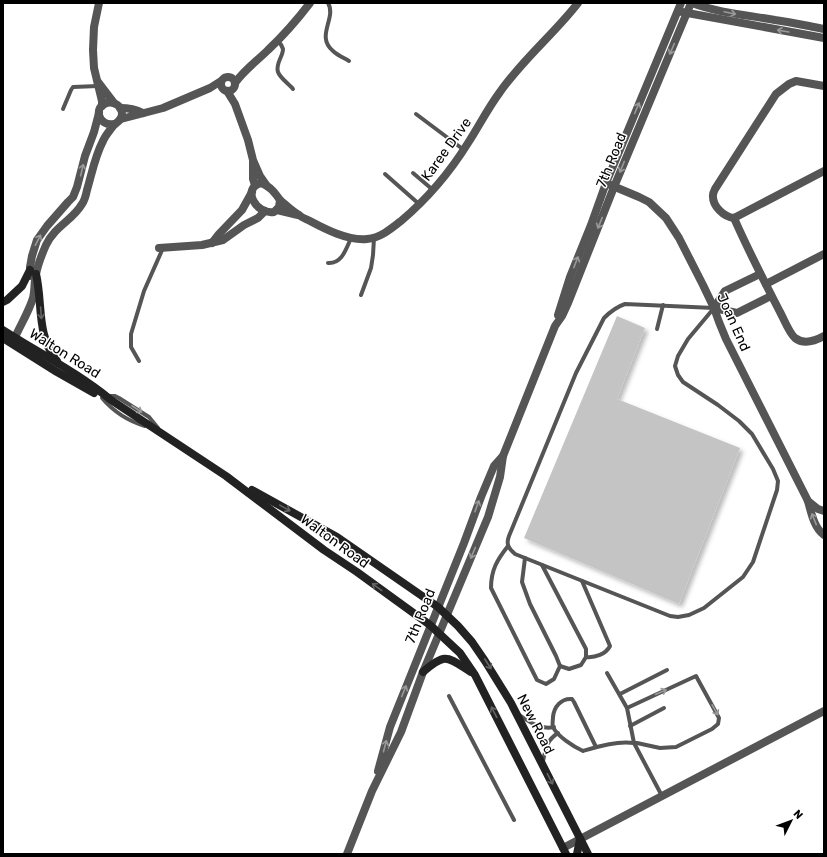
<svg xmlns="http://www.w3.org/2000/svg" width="827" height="857" viewBox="0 0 827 857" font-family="Rubik,sans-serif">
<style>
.building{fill:#c4c4c4;filter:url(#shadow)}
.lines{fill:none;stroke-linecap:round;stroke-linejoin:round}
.service{stroke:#555;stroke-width:4}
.minor{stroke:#555;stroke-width:8}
.tertiary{stroke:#555;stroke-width:8}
.secondary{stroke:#222;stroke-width:8}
.oneway{stroke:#999}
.oneway2{stroke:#646464}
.labels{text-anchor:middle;stroke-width:3;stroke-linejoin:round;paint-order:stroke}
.street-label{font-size:14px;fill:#000;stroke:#fff}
</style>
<defs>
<filter id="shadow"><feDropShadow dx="3.5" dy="3.5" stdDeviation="2" flood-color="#0004"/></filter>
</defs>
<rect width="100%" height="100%" fill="#fff"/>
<polygon class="building" points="617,316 645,328 617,399 740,448 679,604 524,538"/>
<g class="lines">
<g class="service">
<path d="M328,3c9,15 -13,33 5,48 4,4 11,7 16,10"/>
<path d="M278,41c2,2 4,5 5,8 0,8 -8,15 -5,23 2,6 11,12 15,17"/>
<polyline points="63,109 71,90 73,87 98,86"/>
<polyline points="416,114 464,150"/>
<polyline points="413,173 433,190"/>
<polyline points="385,174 419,204"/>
<path d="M328,263c14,1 18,-14 23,-25"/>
<polyline points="361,295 371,268 373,255 374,238"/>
<path d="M625,304l89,4 -26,31 -10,17 -3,10 3,9 5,7 35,23 21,16 13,13 21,35 5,12 -1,9 -24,72 -10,15 -39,31 -15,7 -11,2 -8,-1 -155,-62c-7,-6 -9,-10 -6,-18l67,-163 28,-55c7,-7 12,-11 21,-14z"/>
<polyline points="657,329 663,305"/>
<polyline points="139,361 131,347 131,334 144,291 163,248"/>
<polyline points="108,396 115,396 119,398 149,417 158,428"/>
<path d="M102,398c11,13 26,23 43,28"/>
<path d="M508,546c-11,14 -17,24 -17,42l46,92 9,4 8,-5 6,-13 -4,-10 -26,-52 -8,-22 3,-24"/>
<polyline points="542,565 586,649 586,657 581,665 569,669 560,666"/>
<path d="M582,581l28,65c-4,8 -15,12 -24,11"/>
<polyline points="607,673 627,708 634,743 637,743 660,748 676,747 712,729 718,724 719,718 696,676 627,708"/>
<polyline points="620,694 667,670"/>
<polyline points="449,696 514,820"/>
<path d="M518,714c11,8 22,16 36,13"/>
<polyline points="630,726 664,708"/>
<path d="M596,747l-22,-45 -2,-3c-11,-1 -18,8 -19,18 0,3 -1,7 0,10 4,9 21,20 30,24 17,-5 33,-10 51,-8l28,53"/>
<path d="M543,761c3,-13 3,-20 15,-28"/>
</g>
<g class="minor">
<polyline points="99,3 94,27 93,50 94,68 102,101 102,106"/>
<circle cx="228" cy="84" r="7"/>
<polyline points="98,82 114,103"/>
<path d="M235,83c9,-13 22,-22 33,-33 16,-15 29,-30 42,-47"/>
<path d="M824,86l-28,-5 -7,3 -13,10 -61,95c-1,2 -2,4 -2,6 -1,11 11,22 21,23l90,-47"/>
<polyline points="227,91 235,104 248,140 253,160 260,176 267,186"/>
<path d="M120,108c9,0 15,1 23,5"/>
<polyline points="121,119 163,108 210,88 221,81"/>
<polyline points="253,162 253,179 255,185"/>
<path d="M261,183c9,3 14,10 19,17l-1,7 -5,5c-18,3 -33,-24 -13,-29z"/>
<path d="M608,184l31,13 10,5 17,16 13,20 24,47 11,23 5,14 7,17 82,162c3,11 6,27 16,34"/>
<path d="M280,200c6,5 12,11 19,15 3,3 7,4 11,6 15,8 38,20 57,18 13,-1 24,-10 34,-18 26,-22 49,-49 67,-78 11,-17 20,-35 32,-51 23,-33 54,-58 78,-89"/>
<polyline points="277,210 298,215"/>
<path d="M734,218c14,32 30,63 46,94 4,7 9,21 15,26 9,7 20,3 29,-2"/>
<polyline points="212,243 219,234 242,210 252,192"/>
<polyline points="159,248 202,245 223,240 244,225 258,218 265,211"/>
<polyline points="30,276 30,267 32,256 37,240 47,226 68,202 73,197 77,187 85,156 94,132 99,113"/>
<polyline points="766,284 824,254"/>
<polyline points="714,308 737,313 771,296"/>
<polyline points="714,308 725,291 760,274"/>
<path d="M13,342c6,-15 15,-28 20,-44 2,-8 1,-16 3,-24 2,-10 6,-20 10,-29 9,-19 27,-25 36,-41 3,-4 4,-9 5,-14 5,-17 8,-34 16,-49 2,-5 7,-11 10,-15 4,-4 9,-6 9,-12 0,-8 -8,-13 -15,-11 -14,3 -9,24 7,21"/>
<polyline points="808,501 818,509 824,511"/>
<polyline points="563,848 824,711"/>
</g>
<g class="tertiary">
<path d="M692,3c27,10 55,12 83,17 16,2 33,6 49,9"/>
<polyline points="682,12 824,38"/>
<polyline points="558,315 570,277 591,225 606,183 681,3"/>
<polyline points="378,771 390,727 464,543 481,497 494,466 503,456"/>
<polyline points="347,854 372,791 401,732 423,672 488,517 500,477 503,456 555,326 562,316 568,303 614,187 691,3"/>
</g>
<g class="secondary">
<path d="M36,274c7,30 0,61 21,87"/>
<polyline points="3,302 7,300 22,286 30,270"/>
<path d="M3,330c36,23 75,43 108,70l115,76 98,74 33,22 73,53 30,28 15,22 91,179"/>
<polyline points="3,338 57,372 94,393"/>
<polyline points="252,490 337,537 438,607 458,626 472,642 485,661 511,703 588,854"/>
<path d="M423,672c23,-20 24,-15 48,0"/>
<polyline points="577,854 580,839"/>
</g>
</g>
<defs><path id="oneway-shaft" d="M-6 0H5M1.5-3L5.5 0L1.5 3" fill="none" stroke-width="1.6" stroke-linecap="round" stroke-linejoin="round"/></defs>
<g class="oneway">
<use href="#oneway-shaft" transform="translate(730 13) rotate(12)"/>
<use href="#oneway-shaft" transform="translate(783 31) rotate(-170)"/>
<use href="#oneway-shaft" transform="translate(672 49) rotate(113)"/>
<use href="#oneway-shaft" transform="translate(637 108) rotate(-67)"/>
<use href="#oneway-shaft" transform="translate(622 167) rotate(112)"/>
<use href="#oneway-shaft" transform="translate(82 170) rotate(-76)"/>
<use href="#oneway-shaft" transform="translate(600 223) rotate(112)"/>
<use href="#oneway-shaft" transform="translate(38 240) rotate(-63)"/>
<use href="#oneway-shaft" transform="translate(576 262) rotate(-69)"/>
<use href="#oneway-shaft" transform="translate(137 409) rotate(33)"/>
<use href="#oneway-shaft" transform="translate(477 506) rotate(-70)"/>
<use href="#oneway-shaft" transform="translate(814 519) rotate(-112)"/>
<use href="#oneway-shaft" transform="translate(473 553) rotate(113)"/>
<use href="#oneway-shaft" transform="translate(404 691) rotate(-68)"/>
<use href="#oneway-shaft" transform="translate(661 692) rotate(-24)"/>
<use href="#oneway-shaft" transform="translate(715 710) rotate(61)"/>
<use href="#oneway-shaft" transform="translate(385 746) rotate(-75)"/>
</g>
<g class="oneway2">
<use href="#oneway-shaft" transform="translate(41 313) rotate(86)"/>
<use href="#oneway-shaft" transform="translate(285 508) rotate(29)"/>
<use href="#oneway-shaft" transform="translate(377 587) rotate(-144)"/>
<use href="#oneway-shaft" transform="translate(488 664) rotate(57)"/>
<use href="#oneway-shaft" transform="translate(494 712) rotate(-117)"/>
<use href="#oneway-shaft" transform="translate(550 779) rotate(63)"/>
</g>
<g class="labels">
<g class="street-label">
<text transform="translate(446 149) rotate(-54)" y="5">Karee Drive</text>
<text transform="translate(611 160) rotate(-68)" y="5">7th Road</text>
<text transform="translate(734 322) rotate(66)" y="5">Joan End</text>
<text transform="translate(65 353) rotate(32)" y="5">Walton Road</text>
<text transform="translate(335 541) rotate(36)" y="5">Walton Road</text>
<text transform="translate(420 616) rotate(-68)" y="5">7th Road</text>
<text transform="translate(536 724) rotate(63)" y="5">New Road</text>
</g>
</g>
<rect width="827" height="857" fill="none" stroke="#000000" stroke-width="8"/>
<g transform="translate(791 821) rotate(48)" stroke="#ffffff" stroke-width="3" paint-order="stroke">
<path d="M0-3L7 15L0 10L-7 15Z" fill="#000000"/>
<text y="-6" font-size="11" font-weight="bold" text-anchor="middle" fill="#000000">N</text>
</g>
</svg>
